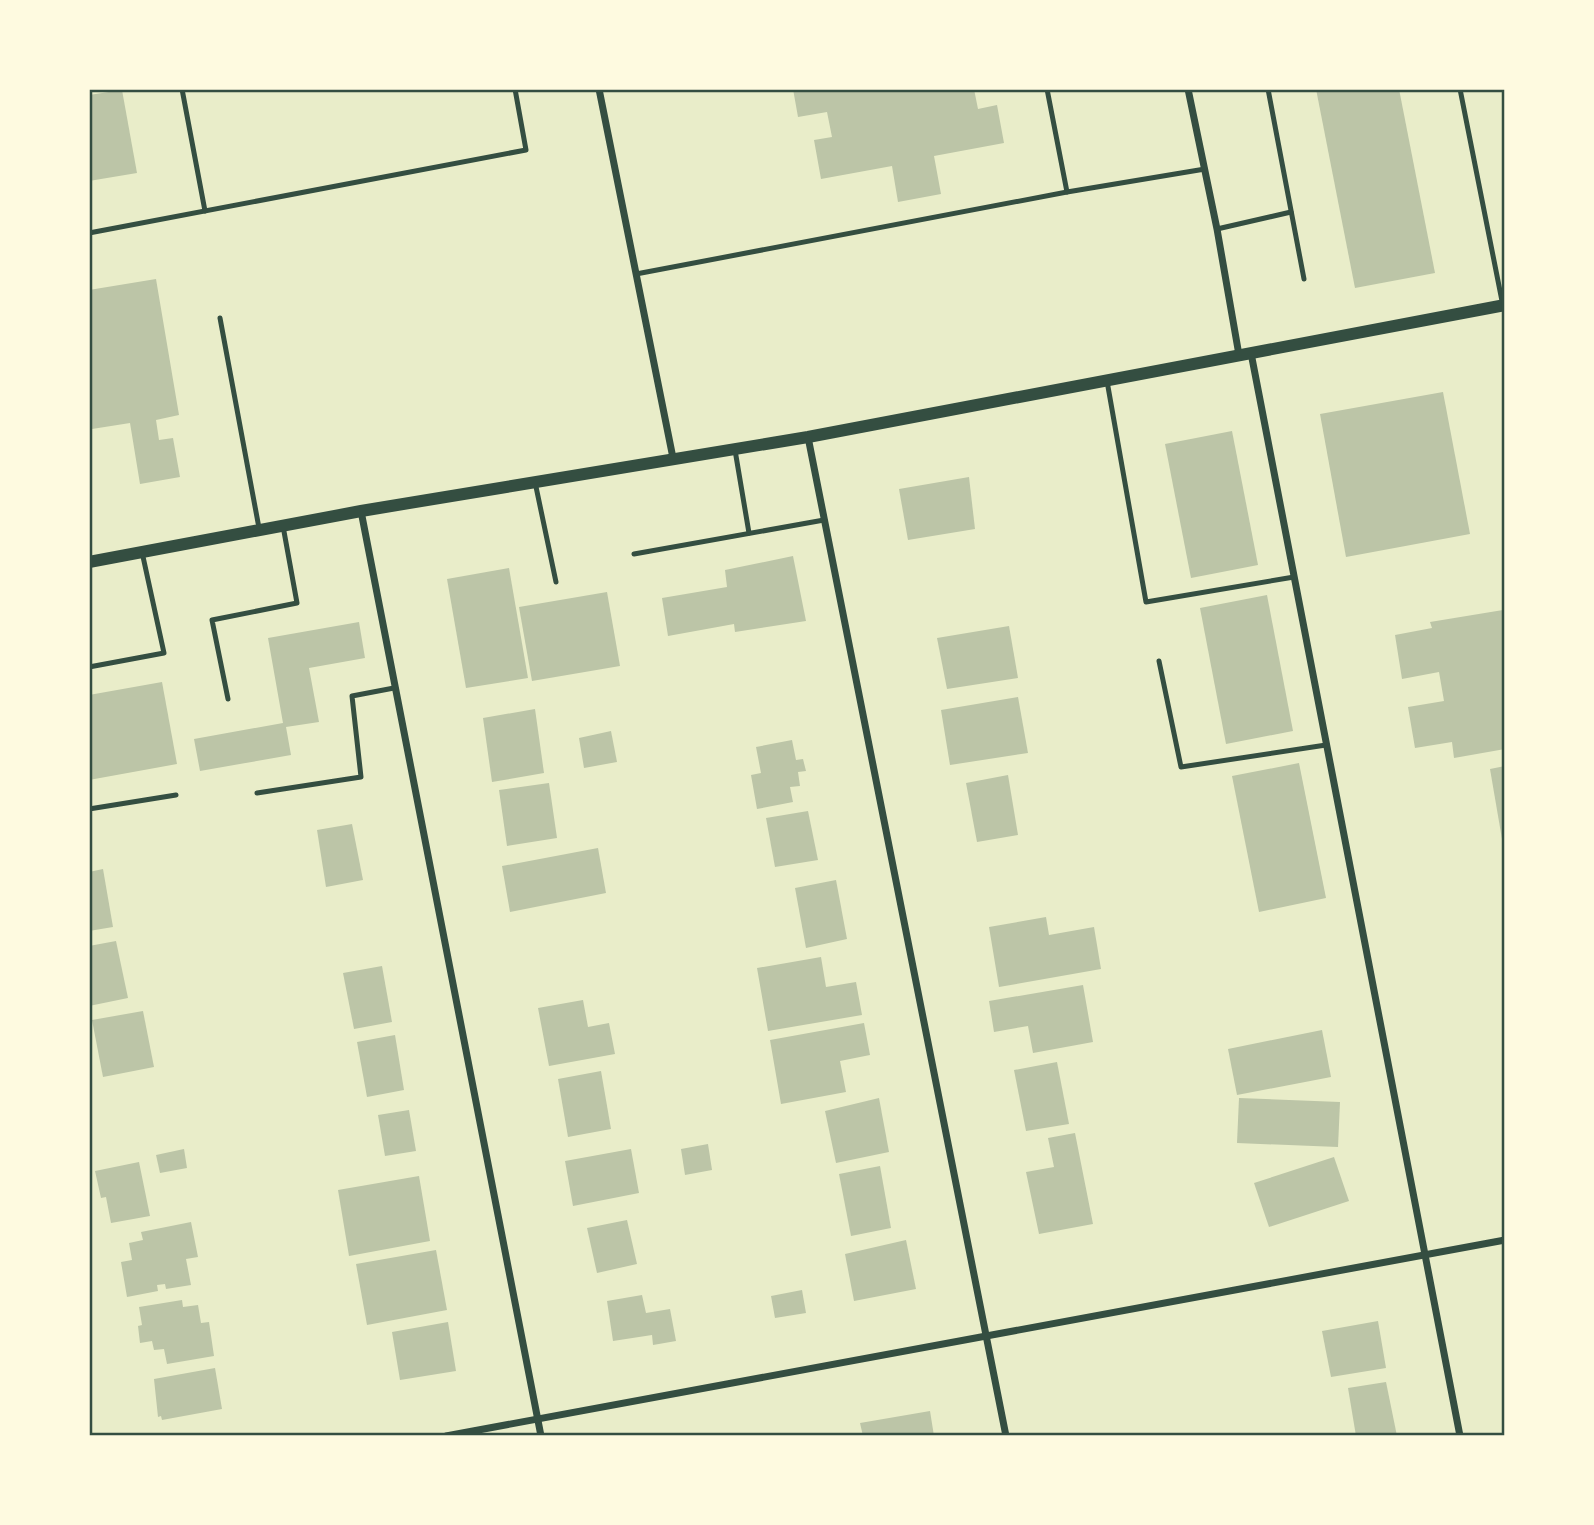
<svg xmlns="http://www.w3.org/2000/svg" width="1594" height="1525" viewBox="0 0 1594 1525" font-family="'Times New Roman',serif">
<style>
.building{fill:#bcc5a7}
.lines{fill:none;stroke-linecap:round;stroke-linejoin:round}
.service{stroke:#344e41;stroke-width:5}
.minor{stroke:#344e41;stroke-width:7}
.tertiary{stroke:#344e41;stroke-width:12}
.neatline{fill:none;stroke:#344e41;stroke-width:2.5}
</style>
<rect width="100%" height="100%" fill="#e9edc9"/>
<g class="building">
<polygon points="793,89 974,89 978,109 997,105 1004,143 934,156 941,194 898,202 892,166 821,179 814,140 832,137 827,112 798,117"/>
<polygon points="1316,89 1399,89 1435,273 1355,288"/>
<polygon points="122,90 137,173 89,181 89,95"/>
<polygon points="156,279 179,415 156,420 159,440 173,438 180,477 140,484 130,423 92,429 91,422 89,423 89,290"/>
<polygon points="1443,392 1470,534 1346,557 1320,414"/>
<polygon points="1232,431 1258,565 1191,578 1165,444"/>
<polygon points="969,477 975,529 908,540 899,489"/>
<polygon points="793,556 806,621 735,632 734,624 668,636 662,598 727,587 725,570"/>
<polygon points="509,568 528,678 466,688 447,579"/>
<polygon points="607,592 620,666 532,681 519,607"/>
<polygon points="1267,595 1293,731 1226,744 1200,608"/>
<polygon points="1503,610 1505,749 1454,758 1452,742 1415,748 1408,707 1444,701 1439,672 1402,679 1395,635 1432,628 1430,622"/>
<polygon points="359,622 365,658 309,668 319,722 286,727 291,755 200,771 194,739 283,723 268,638"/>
<polygon points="1009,626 1018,678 947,689 937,638"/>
<polygon points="162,682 177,764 89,780 89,695"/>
<polygon points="1018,697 1028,753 950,765 941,710"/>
<polygon points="535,709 544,773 492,782 483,718"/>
<polygon points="611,731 617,762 584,768 579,738"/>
<polygon points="792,740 796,760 803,759 806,771 798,772 800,786 790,787 793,802 757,809 751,775 761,773 756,747"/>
<polygon points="1299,763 1326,898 1259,912 1232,776"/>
<polygon points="1505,766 1505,845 1503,845 1490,769"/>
<polygon points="1008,775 1018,835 977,842 966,783"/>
<polygon points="549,783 557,838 507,846 499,790"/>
<polygon points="808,811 818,860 775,867 766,818"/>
<polygon points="352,824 363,880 326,887 317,830"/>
<polygon points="598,848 606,893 510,912 502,866"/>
<polygon points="103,869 113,927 89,931 89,872"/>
<polygon points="836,880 847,939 806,948 795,888"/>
<polygon points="1046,917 1049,935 1094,927 1101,969 999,987 989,927"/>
<polygon points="116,941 128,998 89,1006 89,946"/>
<polygon points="821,957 826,987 856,982 862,1015 768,1031 757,968"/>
<polygon points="382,966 392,1022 354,1029 343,973"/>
<polygon points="1083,985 1093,1042 1033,1053 1028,1026 994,1032 989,1001"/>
<polygon points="583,1000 588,1027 609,1023 615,1054 549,1066 538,1008"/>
<polygon points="143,1011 154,1067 103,1077 92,1020"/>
<polygon points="864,1023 870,1055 840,1061 846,1092 781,1104 770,1040"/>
<polygon points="1322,1030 1331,1077 1237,1095 1228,1049"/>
<polygon points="395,1035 404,1090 367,1097 357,1042"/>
<polygon points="1057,1062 1069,1124 1026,1131 1014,1070"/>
<polygon points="601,1071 611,1129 568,1137 558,1079"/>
<polygon points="879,1098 889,1152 836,1163 825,1111"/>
<polygon points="1239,1098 1340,1102 1338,1147 1237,1143"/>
<polygon points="409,1110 416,1151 385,1156 378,1115"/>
<polygon points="1075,1133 1093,1224 1039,1234 1026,1172 1054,1167 1048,1138"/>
<polygon points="708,1144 712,1170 685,1175 681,1149"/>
<polygon points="184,1149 187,1168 160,1173 156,1155"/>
<polygon points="631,1149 639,1193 573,1206 565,1161"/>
<polygon points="1334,1157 1349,1201 1269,1227 1254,1183"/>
<polygon points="139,1162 150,1216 111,1223 106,1197 101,1198 95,1171"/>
<polygon points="880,1166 891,1228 851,1236 839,1174"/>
<polygon points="419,1176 430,1241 349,1256 338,1190"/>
<polygon points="627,1220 637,1264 597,1273 587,1228"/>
<polygon points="191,1222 198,1257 186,1259 191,1285 166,1289 165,1284 157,1285 158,1291 127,1297 121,1262 132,1260 129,1243 143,1240 141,1232"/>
<polygon points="906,1240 916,1289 854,1301 845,1254"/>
<polygon points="436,1250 447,1310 367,1325 356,1264"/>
<polygon points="802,1290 806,1313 775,1318 771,1296"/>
<polygon points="642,1295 646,1313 670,1309 676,1341 653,1345 652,1335 613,1341 607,1301"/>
<polygon points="182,1300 183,1307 198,1305 201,1323 209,1322 214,1356 167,1364 164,1349 154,1350 152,1341 140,1343 138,1326 142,1325 139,1307"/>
<polygon points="1378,1321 1386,1368 1331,1377 1322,1331"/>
<polygon points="448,1322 456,1371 400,1380 392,1332"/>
<polygon points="215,1368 222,1409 162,1420 161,1416 158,1417 154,1379"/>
<polygon points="1386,1382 1397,1436 1356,1436 1348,1388"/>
<polygon points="930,1411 934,1436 863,1436 860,1423"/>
</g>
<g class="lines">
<g class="service">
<polyline points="182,89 205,211"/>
<polyline points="1047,89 1067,192 1205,169"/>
<polyline points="1268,89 1304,279"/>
<polyline points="1460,89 1503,306"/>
<polyline points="1217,229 1291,212"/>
<polyline points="89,233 526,150 515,89"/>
<polyline points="636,274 1067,192"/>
<polyline points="220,318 259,528"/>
<polyline points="1107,381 1146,602 1294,577"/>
<polyline points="735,450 749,533"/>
<polyline points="535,482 556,582"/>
<polyline points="634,554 824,520"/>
<polyline points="1159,661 1181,767 1326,745"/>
<polyline points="89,667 164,653 142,552"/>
<polyline points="228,699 212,620 297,603 283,526"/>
<polyline points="257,793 361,777 352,696 394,688"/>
<polyline points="89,809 176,795"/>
</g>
<g class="minor">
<polyline points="599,89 673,458"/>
<polyline points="1188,89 1217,229 1239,355"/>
<polyline points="1251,353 1460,1436"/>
<polyline points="808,437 1006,1436"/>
<polyline points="361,511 541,1436"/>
<polyline points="446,1436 1505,1240"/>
</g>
<polyline class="tertiary" points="89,562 361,511 808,437 1505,305"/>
</g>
<rect width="1594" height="1525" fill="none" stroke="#fefae0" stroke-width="182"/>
<rect x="91" y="91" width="1412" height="1343" class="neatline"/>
</svg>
